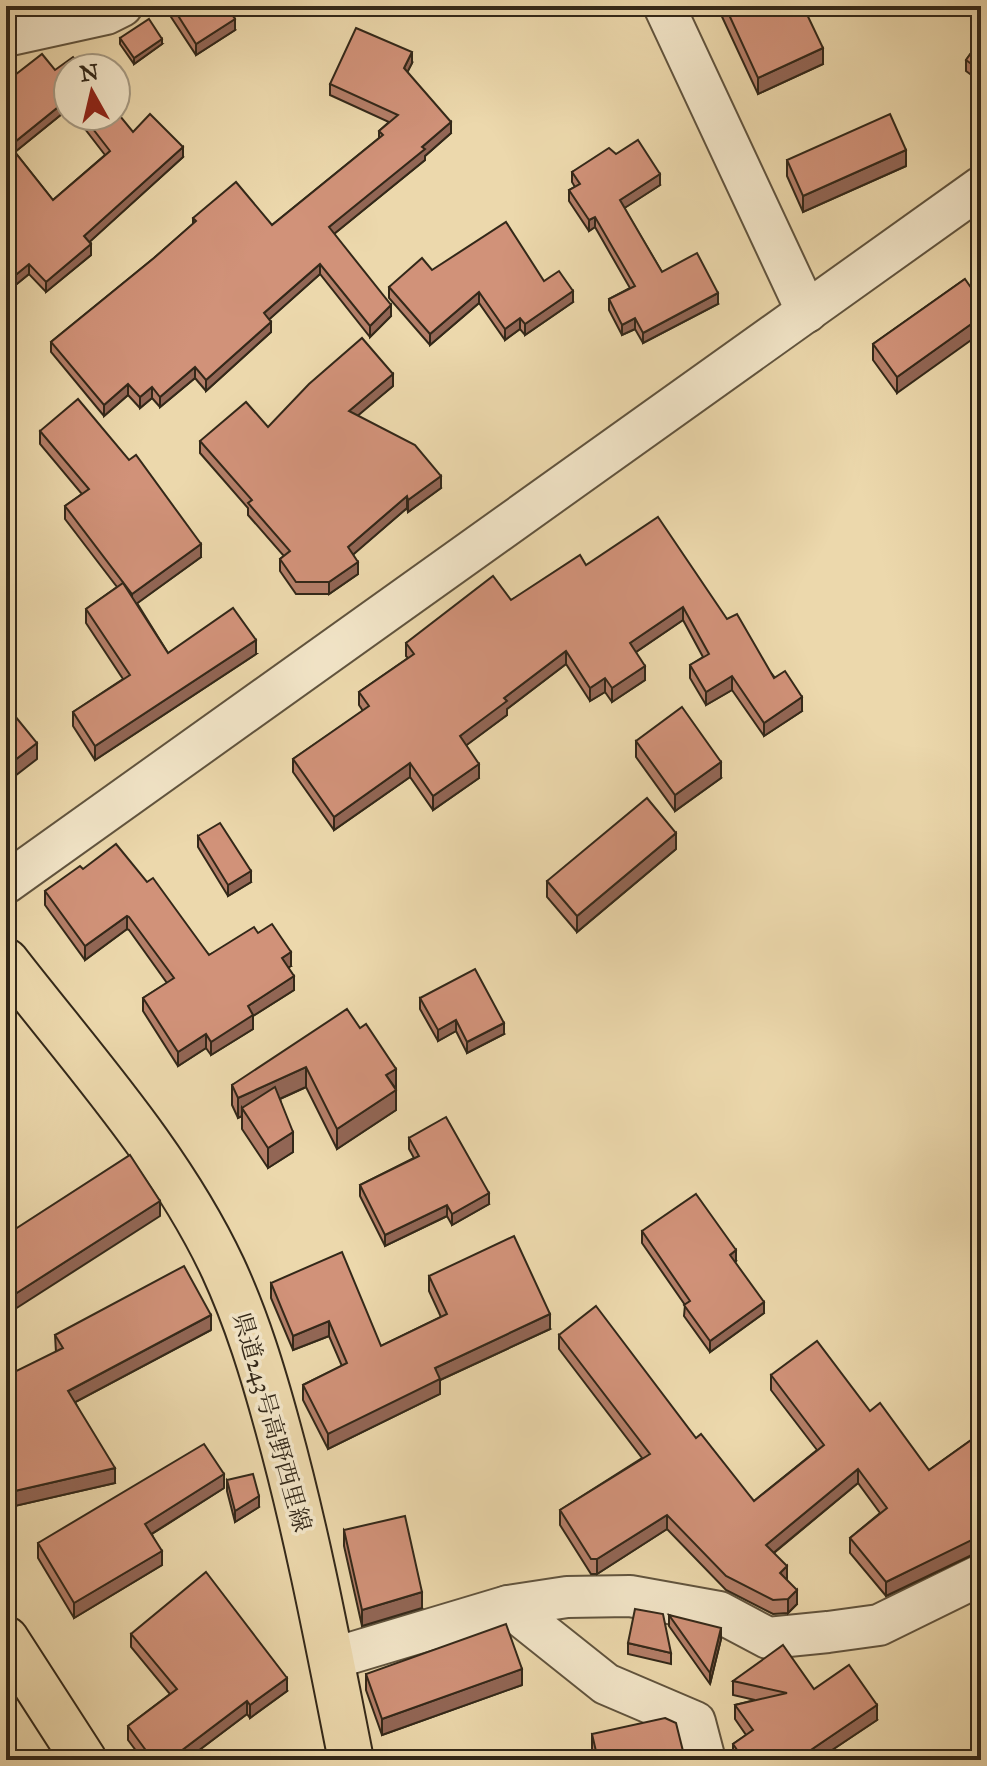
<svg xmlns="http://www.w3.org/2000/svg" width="987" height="1766" viewBox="0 0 987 1766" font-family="'IM FELL Great Primer','Noto Serif JP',serif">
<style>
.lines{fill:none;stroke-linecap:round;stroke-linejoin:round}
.minor-casing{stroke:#61543e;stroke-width:44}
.major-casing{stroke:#332819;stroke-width:48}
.highway-casing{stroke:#332819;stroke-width:48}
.minor{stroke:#f3e6c9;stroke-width:40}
.major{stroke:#ecd8ac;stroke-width:44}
.highway{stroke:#ecd8ac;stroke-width:44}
.wall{fill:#b47e68;stroke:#332819;stroke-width:2}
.shaded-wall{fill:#926655;stroke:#332819;stroke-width:2}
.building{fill:#d19279;stroke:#332819;stroke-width:2}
.labels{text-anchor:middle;stroke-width:7;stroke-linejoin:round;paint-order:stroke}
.street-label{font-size:24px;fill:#332819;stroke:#f3e6c9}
</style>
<rect width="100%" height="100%" fill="#ecd8ac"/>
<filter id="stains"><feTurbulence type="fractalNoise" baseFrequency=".0025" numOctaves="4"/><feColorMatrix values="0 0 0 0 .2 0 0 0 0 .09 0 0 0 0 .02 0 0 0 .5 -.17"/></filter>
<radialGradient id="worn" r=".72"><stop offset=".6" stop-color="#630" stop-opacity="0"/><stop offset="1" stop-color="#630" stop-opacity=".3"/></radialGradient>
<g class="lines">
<g class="minor-casing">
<g id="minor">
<polyline points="664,6 807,312"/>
<polyline points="6,36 106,14 122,6"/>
<polyline points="6,883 981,187"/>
<polyline points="508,1606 606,1684 695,1722 705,1760"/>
<polyline points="331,1659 508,1606 567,1597 630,1596 719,1612 768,1638 828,1632 879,1625 981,1575"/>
</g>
</g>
<g class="major-casing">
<path id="major" d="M6,961c76,98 164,194 217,307 24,52 40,105 55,160 30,109 51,221 73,332"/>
</g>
<g class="highway-casing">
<polyline id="highway" points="6,1639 84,1760"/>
</g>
<use href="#minor" class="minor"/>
<use href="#major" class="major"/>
<use href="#highway" class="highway"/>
</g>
<g class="wall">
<polygon points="171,6 235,30 196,55 171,17"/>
<polygon points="717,6 803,6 823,64 758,94"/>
<polygon points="120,38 162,44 134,64 120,44"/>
<polygon points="981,39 981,82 966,71 966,60"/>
<polygon points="412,63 407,72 451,133 425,156 425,160 334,234 391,316 370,337 320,274 269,319 271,332 206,391 195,378 160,407 152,398 140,408 128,395 104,416 51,352 51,342 154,258 193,224 193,218 272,225 379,138 379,131 389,122 330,95 330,84"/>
<polygon points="68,68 68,109 15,152 53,200 105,155 75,116 116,116 133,132 183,157 89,242 91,255 46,292 29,274 7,292 6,291 6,82"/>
<polygon points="616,154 660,185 624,208 662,272 718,304 643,343 635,329 622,335 609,310 609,299 630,288 595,227 589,231 569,201 569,190 575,187 572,182 572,172"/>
<polygon points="787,160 906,166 803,212 787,176"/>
<polygon points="432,270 544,281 573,302 525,335 520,329 505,340 479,303 430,345 389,298 389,287"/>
<polygon points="965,279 897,393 873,360 873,344"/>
<polygon points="393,386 357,415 441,488 408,512 407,508 353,554 358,574 329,594 296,594 280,571 280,559 284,556 248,515 248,508 200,453 200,441 268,427"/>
<polygon points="40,431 129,460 201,557 137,603 168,653 256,654 95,760 73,726 73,712 123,679 86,623 86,609 117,587 65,519 65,506 82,494 40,444"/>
<polygon points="586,565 727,619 802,711 764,736 732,690 706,705 690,678 690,665 703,657 683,620 636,652 645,680 612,702 605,692 590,701 566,664 507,709 507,715 466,745 479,778 433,810 410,777 334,830 293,772 293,759 363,711 359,705 359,692 408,658 406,656 406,643 511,600"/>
<polygon points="636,741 721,778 675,811 636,757"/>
<polygon points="198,836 251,882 228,896 198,847"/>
<polygon points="676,849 577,932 547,897 547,881"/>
<polygon points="83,869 147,882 209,955 258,933 291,966 288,967 294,990 253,1016 253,1029 211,1055 206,1048 178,1066 143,1011 143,998 167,983 129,930 127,929 85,960 45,905 45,891"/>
<polygon points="420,998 504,1034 467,1053 456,1031 438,1041 420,1009"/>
<polygon points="360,1028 396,1069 396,1110 337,1149 306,1087 280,1099 293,1152 268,1168 242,1129 242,1116 238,1118 232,1105 232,1085"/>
<polygon points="409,1138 489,1204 452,1225 447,1216 385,1246 360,1196 360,1185 414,1158 409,1149"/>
<polygon points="642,1231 736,1261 735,1262 764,1313 710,1352 684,1316 685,1305 642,1243"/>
<polygon points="429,1276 550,1329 440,1380 440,1394 328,1449 303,1400 303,1385 342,1366 329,1336 293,1350 271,1298 271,1283 381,1346 441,1317 429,1291"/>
<polygon points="211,1330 75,1402 115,1483 6,1508 56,1352 55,1335"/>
<polygon points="559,1335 696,1438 754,1501 817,1450 771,1390 771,1375 870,1411 929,1470 974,1438 974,1430 981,1425 974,1554 886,1596 850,1553 850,1538 880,1513 858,1483 774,1553 797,1604 788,1613 773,1614 726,1590 667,1529 597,1574 591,1574 560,1525 560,1510 642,1458 559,1349"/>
<polygon points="227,1480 259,1507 235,1522 227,1491"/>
<polygon points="224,1488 152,1534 162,1565 74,1618 38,1558 38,1543"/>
<polygon points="344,1530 422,1608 362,1626 344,1546"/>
<polygon points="669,1615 721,1639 710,1684 669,1626"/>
<polygon points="131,1634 287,1691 250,1718 247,1714 186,1760 143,1760 128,1740 128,1726 170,1694 131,1647"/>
<polygon points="628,1643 671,1653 671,1664 628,1654"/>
<polygon points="366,1674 522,1685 382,1735 366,1690"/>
<polygon points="733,1681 814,1689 877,1720 817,1760 734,1760 733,1758 733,1744 746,1735 735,1719 735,1705 755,1700 733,1695"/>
<polygon points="592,1734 683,1751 689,1760 595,1760 592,1750"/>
</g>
<g class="shaded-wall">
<polygon points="235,19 235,30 196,55 196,44"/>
<polygon points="162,39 162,44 134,64 134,58"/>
<polygon points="823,48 823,64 758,94 758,78"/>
<polygon points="412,52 412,63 404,79 404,68"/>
<polygon points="68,99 68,109 10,156 10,146"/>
<polygon points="451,122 451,133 425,156 425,160 329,238 329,227"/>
<polygon points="183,147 183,157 84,247 84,236"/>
<polygon points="906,150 906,166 803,212 803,196"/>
<polygon points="660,174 660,185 620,211 620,200"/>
<polygon points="595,217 595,227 589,231 589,220"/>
<polygon points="91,244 91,255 46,292 46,282"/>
<polygon points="29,264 29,274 7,292 7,282"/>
<polygon points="320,264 320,274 264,324 264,313"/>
<polygon points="573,291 573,302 525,335 525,324"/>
<polygon points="479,292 479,303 430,345 430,334"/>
<polygon points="718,293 718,304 643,343 643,333"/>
<polygon points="391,305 391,316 370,337 370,326"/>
<polygon points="981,317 981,333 897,393 897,377"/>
<polygon points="520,318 520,329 505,340 505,329"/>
<polygon points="635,318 635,329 622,335 622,325"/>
<polygon points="271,322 271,332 206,391 206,380"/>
<polygon points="195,367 195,378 160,407 160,397"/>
<polygon points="393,374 393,386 349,423 349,411"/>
<polygon points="128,384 128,395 104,416 104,405"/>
<polygon points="152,387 152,398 140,408 140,397"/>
<polygon points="441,476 441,488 408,512 408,500"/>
<polygon points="407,496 407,508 348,559 348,547"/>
<polygon points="201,544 201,557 132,607 132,594"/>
<polygon points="358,562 358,574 329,594 329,582"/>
<polygon points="683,607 683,620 630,656 630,643"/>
<polygon points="12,608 12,623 6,627 6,612"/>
<polygon points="256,640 256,654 95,760 95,746"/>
<polygon points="566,651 566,664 507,709 507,715 460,750 460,736 504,698"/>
<polygon points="645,666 645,680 612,702 612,688"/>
<polygon points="732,676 732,690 706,705 706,692"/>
<polygon points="605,678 605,692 590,701 590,688"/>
<polygon points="802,697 802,711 764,736 764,723"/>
<polygon points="37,743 37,759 6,783 6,767"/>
<polygon points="721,762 721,778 675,811 675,795"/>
<polygon points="410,763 410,777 334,830 334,817"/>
<polygon points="479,764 479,778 433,810 433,796"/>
<polygon points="676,833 676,849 577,932 577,916"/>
<polygon points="251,871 251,882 228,896 228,885"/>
<polygon points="127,916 127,929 85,960 85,946"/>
<polygon points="291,952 291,966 282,971 282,958"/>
<polygon points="294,976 294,990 253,1016 253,1029 211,1055 211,1042 248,1006"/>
<polygon points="456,1020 456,1031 438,1041 438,1030"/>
<polygon points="504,1023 504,1034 467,1053 467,1042"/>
<polygon points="206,1034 206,1048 178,1066 178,1052"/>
<polygon points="306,1067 306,1087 246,1114 242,1108 242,1116 238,1118 238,1098"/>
<polygon points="396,1069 396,1089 386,1075"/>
<polygon points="396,1090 396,1110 337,1149 337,1129"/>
<polygon points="293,1132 293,1152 268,1168 268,1148"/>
<polygon points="489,1193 489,1204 452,1225 452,1214"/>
<polygon points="160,1201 160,1216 12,1311 6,1316 6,1301 12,1296"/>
<polygon points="447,1205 447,1216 385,1246 385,1235"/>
<polygon points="736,1250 736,1261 730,1266 730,1255"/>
<polygon points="764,1302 764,1313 710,1352 710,1341"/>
<polygon points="550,1314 550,1329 440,1380 440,1394 328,1449 328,1434 435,1368"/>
<polygon points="211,1315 211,1330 68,1406 68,1391"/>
<polygon points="329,1321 329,1336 293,1350 293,1336"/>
<polygon points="115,1468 115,1483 6,1508 6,1493"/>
<polygon points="858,1469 858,1483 766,1559 766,1545"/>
<polygon points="224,1474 224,1488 145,1538 145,1524"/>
<polygon points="259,1496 259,1507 235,1522 235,1511"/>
<polygon points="667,1515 667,1529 597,1574 597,1559"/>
<polygon points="981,1534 981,1549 974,1554 886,1596 886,1582"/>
<polygon points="162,1551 162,1565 74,1618 74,1603"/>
<polygon points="787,1566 787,1581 780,1573"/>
<polygon points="797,1590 797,1604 788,1613 788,1599"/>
<polygon points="422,1592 422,1608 362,1626 362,1610"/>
<polygon points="721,1628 721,1639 710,1684 710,1673"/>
<polygon points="522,1669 522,1685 382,1735 382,1719"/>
<polygon points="287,1678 287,1691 250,1718 250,1705"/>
<polygon points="247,1701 247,1714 186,1760 169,1760"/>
<polygon points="877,1705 877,1720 817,1760 796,1760"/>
</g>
<g class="building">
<polygon points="172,6 226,6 235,19 196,44"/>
<polygon points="725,6 803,6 823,48 758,78"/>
<polygon points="149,19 162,39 134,58 120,38"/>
<polygon points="356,28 412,52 404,68 451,122 422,147 425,149 329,227 391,305 370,326 320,264 264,313 271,322 206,380 195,367 160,397 152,387 140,397 128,384 104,405 51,342 154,258 196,221 193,218 236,182 272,225 383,135 379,131 398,115 330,84"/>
<polygon points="981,39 981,71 966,60"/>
<polygon points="42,54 55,70 73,57 82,68 68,68 68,99 10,146 53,200 110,151 83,116 116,116 116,111 133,132 150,114 183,147 84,236 91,244 46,282 29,264 7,282 6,280 6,82"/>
<polygon points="890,114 906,150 803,196 787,160"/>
<polygon points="638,140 660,174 620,200 662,272 697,253 718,293 643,333 635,318 622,325 609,299 635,286 595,217 589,220 569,190 580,184 572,172 609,148 616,154"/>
<polygon points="506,222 544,281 559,271 573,291 525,324 520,318 505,329 479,292 430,334 389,287 422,258 432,270"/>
<polygon points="965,279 981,302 981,317 897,377 873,344"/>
<polygon points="362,338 393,374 349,411 415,445 441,476 408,500 407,496 348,547 358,562 329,582 296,582 280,559 290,551 248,503 252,500 200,441 246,402 268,427 309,384"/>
<polygon points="78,399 129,460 136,455 201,544 132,594 65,506 89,489 40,431"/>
<polygon points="658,517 727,619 737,614 774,678 785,671 802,697 764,723 732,676 706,692 690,665 709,654 683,607 630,643 645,666 612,688 605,678 590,688 566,651 504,698 507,701 460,736 479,764 433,796 410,763 334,817 293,759 369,706 359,692 414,654 406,643 493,576 511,600 580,555 586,565"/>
<polygon points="123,583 168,653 233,608 256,640 95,746 73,712 130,675 86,609"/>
<polygon points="6,600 12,608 6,612"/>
<polygon points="6,705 37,743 6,767"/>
<polygon points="682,707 721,762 675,795 636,741"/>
<polygon points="647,798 676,833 577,916 547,881"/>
<polygon points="220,823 251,871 228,885 198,836"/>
<polygon points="116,844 147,882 153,878 209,955 254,927 258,933 272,924 291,952 282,958 294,976 248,1006 253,1015 211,1042 206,1034 178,1052 143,998 174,978 129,917 127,916 85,946 45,891 80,866 83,869"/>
<polygon points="475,969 504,1023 467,1042 456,1020 438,1030 420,998"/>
<polygon points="347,1009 360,1028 366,1024 396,1069 386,1075 396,1090 337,1129 306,1067 238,1098 232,1085"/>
<polygon points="275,1087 293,1132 268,1148 242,1108"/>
<polygon points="446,1117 489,1193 452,1214 447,1205 385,1235 360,1185 419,1156 409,1138"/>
<polygon points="130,1155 160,1201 12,1296 6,1301 6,1235"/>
<polygon points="696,1194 736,1250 730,1255 764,1302 710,1341 684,1305 690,1301 642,1231"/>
<polygon points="514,1236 550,1314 435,1368 440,1379 328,1434 303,1385 347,1363 329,1321 293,1336 271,1283 342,1252 381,1346 447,1314 429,1276"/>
<polygon points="184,1266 211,1315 68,1391 115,1468 6,1493 6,1376 63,1348 55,1335"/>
<polygon points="596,1306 696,1438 701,1434 754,1501 824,1445 771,1375 817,1341 870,1411 880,1403 929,1470 978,1435 974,1430 981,1425 981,1534 974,1539 886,1582 850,1538 887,1508 858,1469 766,1545 787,1566 780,1573 797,1590 788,1599 773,1600 726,1576 667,1515 597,1559 591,1559 560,1510 650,1454 559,1335"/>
<polygon points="204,1444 224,1474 145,1524 162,1551 74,1603 38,1543"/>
<polygon points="253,1474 259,1496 235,1511 227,1480"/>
<polygon points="405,1516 422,1592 362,1610 344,1530"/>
<polygon points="206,1572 287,1678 250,1705 247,1701 169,1760 153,1760 128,1726 177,1689 131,1634"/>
<polygon points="635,1609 663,1614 671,1653 628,1643"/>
<polygon points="669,1615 721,1628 710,1673"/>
<polygon points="506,1624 522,1669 382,1719 366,1674"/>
<polygon points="783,1645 814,1689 849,1665 877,1705 796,1760 744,1760 733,1744 753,1730 735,1705 787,1693 733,1681"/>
<polygon points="665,1718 676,1723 683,1751 689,1760 598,1760 592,1734"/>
</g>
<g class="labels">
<g class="street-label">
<text transform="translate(272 1422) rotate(74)" y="8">県道243号高野西里線</text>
</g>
</g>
<rect width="987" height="1766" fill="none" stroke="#ecd8ac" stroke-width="32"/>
<rect x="8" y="8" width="971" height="1750" fill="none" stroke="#332819" stroke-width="4"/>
<rect x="16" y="16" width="955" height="1734" fill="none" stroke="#332819" stroke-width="2"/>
<g transform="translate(92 92) rotate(352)"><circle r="38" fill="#f3e6c9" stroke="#a69a83" stroke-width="2"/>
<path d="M0-6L14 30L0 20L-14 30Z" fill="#8f2418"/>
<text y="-12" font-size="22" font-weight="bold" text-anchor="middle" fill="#332819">N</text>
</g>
<rect width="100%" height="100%" filter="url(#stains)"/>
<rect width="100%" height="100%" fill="url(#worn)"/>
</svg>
